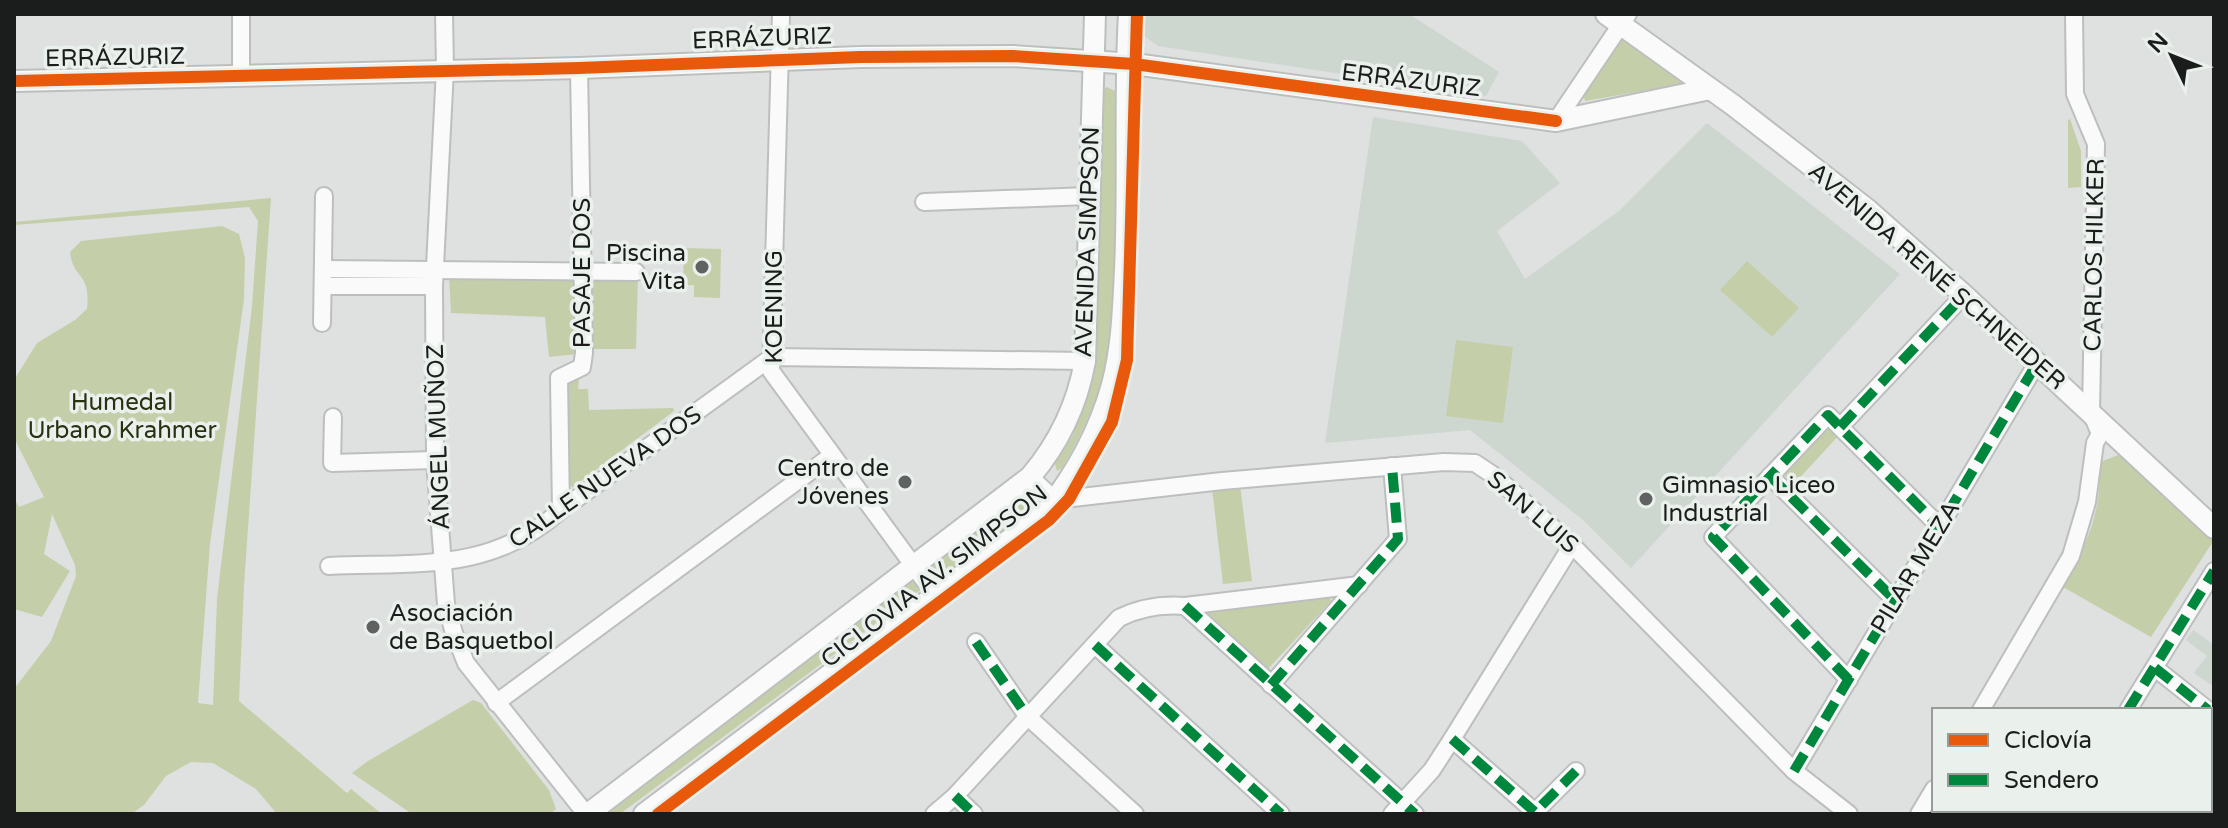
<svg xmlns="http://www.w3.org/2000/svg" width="2228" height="828" viewBox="0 0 2228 828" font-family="'Varela Round',sans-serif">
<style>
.built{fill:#ced6d0}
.green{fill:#c4cfa9}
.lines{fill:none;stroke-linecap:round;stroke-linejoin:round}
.minor-casing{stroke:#bdbfbe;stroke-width:20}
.major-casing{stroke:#bdbfbe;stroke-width:24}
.minor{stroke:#fafafa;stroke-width:16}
.major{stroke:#fafafa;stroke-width:20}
.quiet{stroke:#00873e;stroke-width:10;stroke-dasharray:20 10;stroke-linecap:butt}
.cycleway-casing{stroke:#eaf0ec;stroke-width:17}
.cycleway{stroke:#e8590c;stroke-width:12}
.poi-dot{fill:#5f6260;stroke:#eaf0ec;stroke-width:3}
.labels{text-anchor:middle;stroke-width:7;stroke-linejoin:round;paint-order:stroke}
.street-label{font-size:24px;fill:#1b1d1c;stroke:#eaf0ec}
.poi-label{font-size:24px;fill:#1b1d1c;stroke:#eaf0ec;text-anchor:end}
.park-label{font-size:24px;fill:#293111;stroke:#eaf0ec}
</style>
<rect width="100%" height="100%" fill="#dee1df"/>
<g class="built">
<polygon points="1146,14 1409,14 1499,72 1486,96 1158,46 1144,36"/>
<polygon points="1373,117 1522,141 1560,183 1497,231 1525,279 1619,211 1707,123 1900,274 1631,568 1583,520 1470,430 1325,443"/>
<polygon points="2193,630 2214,645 2214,687 2194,673 2207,656 2186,640"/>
</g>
<g class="green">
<polygon points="1621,35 1682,77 1682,84 1585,101 1582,90"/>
<path d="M1107,87l12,6 -7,249c-9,45 -26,86 -50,126l-5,3 -2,-7 18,-29 11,-33 18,-312z"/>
<polygon points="2070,119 2081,151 2081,187 2068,188 2068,120"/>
<path d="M271,198l-27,388 -5,115 108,92 4,-4 31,25h-105l-21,-25 -43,-26 -22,-1 -25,14 -22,29 -13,9h-117v-125l37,-48 25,-65 -1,-11 -23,-51 -8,40 26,17 -28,46 -28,-8v-111l5,9 25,-10 -30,-59v-58l23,-37 38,-23 12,-11c4,-38 -14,-29 -17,-57l11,-11 141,-15 17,8 6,24 -1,41 -34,245 -12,159 15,2 4,-106 35,-293 6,-85 -9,-14 -235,18v-3z"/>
<polygon points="684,248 721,249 720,298 694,297 694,285 683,285"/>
<polygon points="1747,261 1799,308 1772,337 1720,290"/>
<polygon points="449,276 577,276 578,354 549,357 545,317 451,313"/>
<polygon points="638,276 636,349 588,349 589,277"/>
<polygon points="1456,340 1513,347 1503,423 1446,416"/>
<polygon points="576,376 579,380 578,389 588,389 589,410 673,408 674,411 573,487 566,484 566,378"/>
<polygon points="1826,420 1841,433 1794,484 1779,470"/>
<path d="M2121,454l93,86 -63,97 -88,-50c25,-47 38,-71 37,-125z"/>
<polygon points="1240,485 1252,581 1223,584 1212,488"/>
<polygon points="1024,499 1032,504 1032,509 940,577 932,567 935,561 994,515 1000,517"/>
<polygon points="910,580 920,587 919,591 620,814 602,814"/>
<polygon points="1329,595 1331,601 1267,670 1196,610"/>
<polygon points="473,700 481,703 549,790 556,809 550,814 412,814 352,773 368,761"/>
</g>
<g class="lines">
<g class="minor-casing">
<g id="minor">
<polyline points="241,14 241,76"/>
<polyline points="444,14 445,69 434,286 435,460 446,604 454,633 466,663 586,814"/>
<polyline points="781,14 771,371 935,595"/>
<polyline points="1556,121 1628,14"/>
<polyline points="924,202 1089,196"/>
<polyline points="324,269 636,272"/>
<polyline points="323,286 434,286"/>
<polyline points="322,323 324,196"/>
<polyline points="333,417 332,463 435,460"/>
<polyline points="1840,427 1964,295"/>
<polyline points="1770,476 1895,600"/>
<polyline points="1030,477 1055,500 1222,481 1444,462 1475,463 1496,477 1572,545 1794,771 1849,814"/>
<polyline points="561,510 559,378 582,367 584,353 579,68"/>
<path d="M329,566c88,-4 162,7 232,-56l211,-153 313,4"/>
<polyline points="1185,606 1415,814"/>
<polyline points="976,642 1027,716 1135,814"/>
<polyline points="1095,645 1281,814"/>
<polyline points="2155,668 2208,710"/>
<polyline points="1849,680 1713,537 1828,415 1939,526"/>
<polyline points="1271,685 1398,539 1392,466"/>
<polyline points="496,703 831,456"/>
<polyline points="1981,710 2071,556 2087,502 2095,443 2100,434 2091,412 2096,144 2075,94 2074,14"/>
<polyline points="2128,710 2214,571"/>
<polyline points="1452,739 1535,812 1576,771"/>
<polyline points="1794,771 2037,363"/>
<polyline points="955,796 974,814"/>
<polyline points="2061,810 2067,814"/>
<polyline points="2144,810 2149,814"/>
<path d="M934,814l21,-18 164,-178c22,-11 42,-14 66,-12l174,-21"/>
<polyline points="1392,814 1432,770 1452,739 1572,545"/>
<polyline points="1919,814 1934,789"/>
</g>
</g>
<g class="major-casing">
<g id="major">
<polyline points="1606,14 1733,105 1868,210 1964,295 2214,528"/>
<polyline points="14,81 579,68 860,57 1013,56 1134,64 1556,121 1710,89"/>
<path d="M588,814l442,-337c29,-34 47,-71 55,-116l10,-347"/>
<path d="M644,814l401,-301c30,-38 54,-81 67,-128 10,-38 11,-76 13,-115 4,-85 -1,-171 4,-256"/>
</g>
</g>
<use href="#minor" class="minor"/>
<use href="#major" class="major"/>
<g class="quiet">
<polyline points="1840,427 1964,295"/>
<polyline points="1770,476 1895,600"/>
<polyline points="1185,606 1415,814"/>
<polyline points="976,642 1027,716"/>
<polyline points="1095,645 1281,814"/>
<polyline points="2155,668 2208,710"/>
<polyline points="1849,680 1713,537 1828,415 1939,526"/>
<polyline points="1271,685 1398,539 1392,466"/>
<polyline points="2128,710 2214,571"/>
<polyline points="1452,739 1535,812 1576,771"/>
<polyline points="1794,771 2037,363"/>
<polyline points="955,796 974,814"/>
<polyline points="2061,810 2067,814"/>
<polyline points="2144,810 2149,814"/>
</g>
<g class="cycleway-casing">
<g id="cycleway">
<polyline points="14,81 579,68 860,57 1013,56 1134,64 1556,121"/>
<polyline points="658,814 1049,520 1069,499 1112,422 1127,360 1137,14"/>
</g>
</g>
<use href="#cycleway" class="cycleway"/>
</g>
<g class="poi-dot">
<circle cx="702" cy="267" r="8"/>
<circle cx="905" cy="482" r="8"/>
<circle cx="1646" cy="499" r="8"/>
<circle cx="373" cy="627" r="8"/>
</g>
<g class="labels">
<g class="street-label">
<text transform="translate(762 38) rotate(-2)" y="8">ERRÁZURIZ</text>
<text transform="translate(115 57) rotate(-1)" y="8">ERRÁZURIZ</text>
<text transform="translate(1411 80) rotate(7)" y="8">ERRÁZURIZ</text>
<text transform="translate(1087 242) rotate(-88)" y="8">AVENIDA SIMPSON</text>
<text transform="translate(2094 255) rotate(-89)" y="8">CARLOS HILKER</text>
<text transform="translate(582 273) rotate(-90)" y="8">PASAJE DOS</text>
<text transform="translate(1937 276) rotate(41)" y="8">AVENIDA RENÉ SCHNEIDER</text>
<text transform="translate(774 307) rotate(-90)" y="8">KOENING</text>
<text transform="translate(438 437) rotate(-92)" y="8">ÁNGEL MUÑOZ</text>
<text transform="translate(605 477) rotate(-35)" y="8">CALLE NUEVA DOS</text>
<text transform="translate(1533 512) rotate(41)" y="8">SAN LUIS</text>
<text transform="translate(1915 567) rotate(-59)" y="8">PILAR MEZA</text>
<text transform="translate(934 576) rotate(-38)" y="8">CICLOVIA AV. SIMPSON</text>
</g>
<g class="poi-label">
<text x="686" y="261">Piscina<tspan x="686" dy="28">Vita</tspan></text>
<text x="889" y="476">Centro de<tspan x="889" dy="28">Jóvenes</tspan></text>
<text x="1662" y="493" text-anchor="start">Gimnasio Liceo<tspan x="1662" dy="28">Industrial</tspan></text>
<text x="389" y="621" text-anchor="start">Asociación<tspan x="389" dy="28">de Basquetbol</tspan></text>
</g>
<g class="park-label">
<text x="122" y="410">Humedal<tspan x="122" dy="28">Urbano Krahmer</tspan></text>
</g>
</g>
<rect width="2228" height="828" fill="none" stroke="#1b1d1c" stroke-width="32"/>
<rect x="1932" y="708" width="280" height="104" fill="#eaf0ec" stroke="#979c99" stroke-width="2"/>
<rect x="1948" y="734" width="40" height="12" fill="#e8590c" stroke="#979c99" stroke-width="2"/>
<text x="2004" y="748" font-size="24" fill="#1b1d1c">Ciclovía</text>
<rect x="1948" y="774" width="40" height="12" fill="#00873e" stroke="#979c99" stroke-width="2"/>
<text x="2004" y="788" font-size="24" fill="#1b1d1c">Sendero</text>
<g transform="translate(2172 56) rotate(313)" stroke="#eaf0ec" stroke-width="6" paint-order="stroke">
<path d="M0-6L14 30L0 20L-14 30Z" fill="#1b1d1c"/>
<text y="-12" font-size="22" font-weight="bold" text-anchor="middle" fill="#1b1d1c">N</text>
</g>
</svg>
